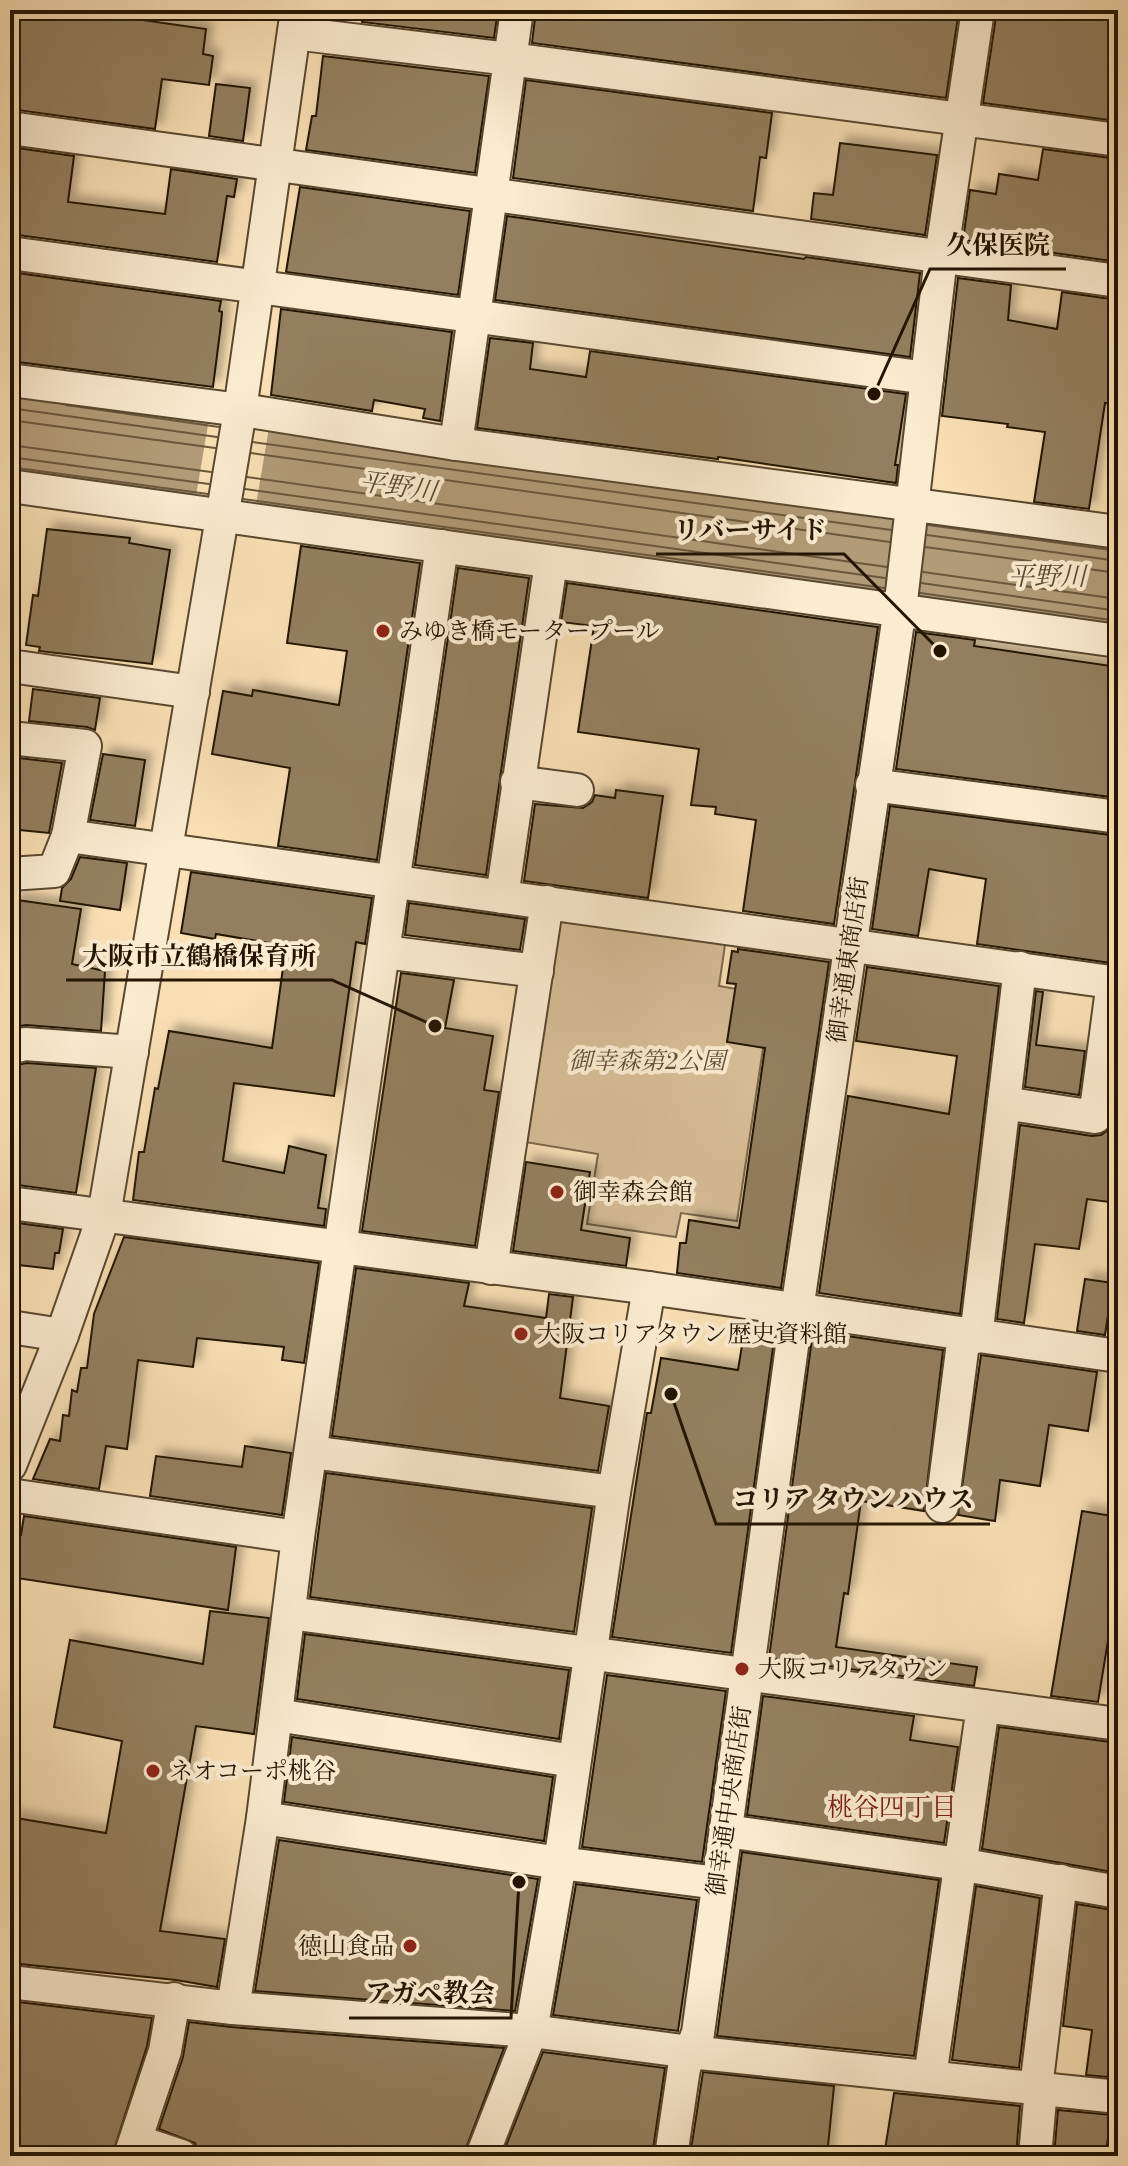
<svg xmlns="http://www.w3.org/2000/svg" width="1128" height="2166" viewBox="0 0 1128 2166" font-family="'Libre Bodoni','Noto Serif JP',serif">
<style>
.green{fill:#d5bd97;stroke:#7c694c;stroke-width:2}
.water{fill:#b19b78;stroke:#796549;stroke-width:2}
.pier{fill:#f9e0b5}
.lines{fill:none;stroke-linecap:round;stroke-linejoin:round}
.shore{stroke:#6a583d;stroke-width:2}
.building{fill:#937f5f;stroke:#241502;stroke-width:2;filter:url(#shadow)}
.minor-casing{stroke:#59482f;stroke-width:36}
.minor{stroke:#fbebcf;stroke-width:32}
.poi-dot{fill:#8f2418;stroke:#fbebcf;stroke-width:3}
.labels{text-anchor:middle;stroke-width:8;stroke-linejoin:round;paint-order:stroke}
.poi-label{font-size:24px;fill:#241502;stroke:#fbebcf;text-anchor:start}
.street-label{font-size:24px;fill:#241502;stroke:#fbebcf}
.park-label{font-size:24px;font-style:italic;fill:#625036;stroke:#fbebcf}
.water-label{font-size:26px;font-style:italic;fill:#5c4b31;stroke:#fbebcf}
.neighbourhood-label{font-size:26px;fill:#7a1f14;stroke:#fbebcf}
.leader{fill:none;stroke:#241502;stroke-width:3}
.callout-dot{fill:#241502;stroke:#fbebcf;stroke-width:3}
.callout-label{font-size:26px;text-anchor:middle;font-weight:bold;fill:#241502;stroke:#fbebcf;stroke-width:8;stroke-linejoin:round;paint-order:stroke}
</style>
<defs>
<filter id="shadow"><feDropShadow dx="7" dy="-7" stdDeviation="4" flood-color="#0004"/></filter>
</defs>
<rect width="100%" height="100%" fill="#f9e0b5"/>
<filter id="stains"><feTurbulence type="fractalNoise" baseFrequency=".0025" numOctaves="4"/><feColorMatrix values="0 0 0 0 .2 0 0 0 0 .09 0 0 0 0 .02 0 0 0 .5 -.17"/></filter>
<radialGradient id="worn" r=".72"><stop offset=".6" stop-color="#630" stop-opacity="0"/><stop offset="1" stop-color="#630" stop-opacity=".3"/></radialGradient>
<polygon class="green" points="561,912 726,938 719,986 771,995 737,1221 681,1213 676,1237 587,1224 598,1154 525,1142"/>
<polygon class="water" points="10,390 1118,544 1118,629 10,474"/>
<polygon class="pier" points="210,413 270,422 255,511 195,502"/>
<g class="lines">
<g class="shore">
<polyline points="66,405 219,427"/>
<polyline points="10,408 217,437"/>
<polyline points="10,420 215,448"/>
<polyline points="253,442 891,530"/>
<polyline points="10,445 211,472"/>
<polyline points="251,453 890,542"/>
<polyline points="10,457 209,484"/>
<polyline points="10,467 208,494"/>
<polyline points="247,477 887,567"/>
<polyline points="245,489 885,578"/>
<polyline points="243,499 884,588"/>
<polyline points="928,525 1118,551"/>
<polyline points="927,535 1118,561"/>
<polyline points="925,547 1118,573"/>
<polyline points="923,572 1118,599"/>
<polyline points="921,583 1118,611"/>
<polyline points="920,593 1118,621"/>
</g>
</g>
<g class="building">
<polygon points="10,10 72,10 206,29 203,54 213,56 209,85 162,79 155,129 10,109"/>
<polygon points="364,10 498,10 494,38 362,22"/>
<polygon points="536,10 959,10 946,98 532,43"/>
<polygon points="997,10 1118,10 1116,121 983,103"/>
<polygon points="323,56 489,76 475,173 306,150 312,116 316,116"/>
<polygon points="526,80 772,113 766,158 760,157 753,211 513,178"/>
<polygon points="216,84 250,88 243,141 209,136"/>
<polygon points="840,143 937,155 925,235 811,219 814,193 833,195"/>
<polygon points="10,147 74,156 68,202 165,214 171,169 237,179 234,197 227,196 217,262 10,234"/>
<polygon points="1043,149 1118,159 1118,262 963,240 970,190 996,194 999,174 1038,180"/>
<polygon points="300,187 470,211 458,295 286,272"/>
<polygon points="507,216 804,259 806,257 920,273 910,357 495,300"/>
<polygon points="10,272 221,301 219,311 222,312 221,324 213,387 10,361"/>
<polygon points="958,278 1011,285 1008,320 1057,329 1062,292 1118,300 1118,405 1105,403 1089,509 1034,502 1045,432 1007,427 1008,424 942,416"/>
<polygon points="281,309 452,332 440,421 423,418 425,409 374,400 372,411 271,395"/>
<polygon points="490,338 533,343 530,369 586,377 590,351 906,394 895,465 898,465 896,483 718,457 718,459 477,428"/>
<polygon points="47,529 130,538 129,543 170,550 152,664 39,651 40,647 26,645 33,595 38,596"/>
<polygon points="301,546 420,563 377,860 278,846 290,768 212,754 223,691 252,696 253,690 339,705 347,651 287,643"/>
<polygon points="458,568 529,578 486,875 415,865"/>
<polygon points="567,583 878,627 834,924 743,911 756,820 715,814 716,807 691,805 699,749 578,732 594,626 561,622"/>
<polygon points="916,632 975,640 974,646 1118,667 1118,798 896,769"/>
<polygon points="33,689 100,698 95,730 87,727 29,721"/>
<polygon points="103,754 145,760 135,826 90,820"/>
<polygon points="10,757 62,763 49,833 10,829"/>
<polygon points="616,790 663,796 648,898 524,881 535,804 583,808 592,802 595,795 615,798"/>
<polygon points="890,806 1118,836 1118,964 977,944 986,879 929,869 918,936 872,929"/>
<polygon points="80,857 127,863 120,910 60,901 62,888 71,879"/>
<polygon points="191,872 372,898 365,944 356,942 334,1096 234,1083 223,1161 284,1173 289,1146 326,1155 318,1208 326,1209 324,1226 133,1200 139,1152 144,1152 155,1088 158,1089 169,1031 272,1048 286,946 216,934 215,939 181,933"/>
<polygon points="17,900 81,909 72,964 105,971 101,1031 26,1025 10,1028 10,916 12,902 17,903"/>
<polygon points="409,903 525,919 520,950 405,935"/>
<polygon points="738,949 829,962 781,1288 677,1273 680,1243 686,1243 689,1220 739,1228 765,1048 727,1042 736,984 727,983 732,951 738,952"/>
<polygon points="867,967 999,986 960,1314 819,1293 848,1096 949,1114 957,1056 856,1041"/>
<polygon points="401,973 454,980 445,1028 493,1036 484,1090 499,1092 475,1246 362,1231"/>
<polygon points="1036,991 1043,992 1036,1045 1085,1051 1079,1095 1025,1087"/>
<polygon points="27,1063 96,1068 76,1193 10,1184 10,1066"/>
<polygon points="1118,1088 1118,1175 1114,1175 1109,1202 1087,1199 1079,1249 1035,1244 1024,1323 997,1319 1020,1125 1092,1136 1101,1135 1109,1129 1114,1120"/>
<polygon points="526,1162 590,1172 581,1230 630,1238 626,1266 513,1251"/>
<polygon points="10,1222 63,1229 59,1253 55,1253 53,1269 10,1264"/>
<polygon points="124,1237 319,1263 304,1363 282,1360 284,1347 197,1338 193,1367 138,1360 127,1449 106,1446 99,1489 33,1479 50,1439 60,1441 63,1415 69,1416 72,1390 77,1392 81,1368 87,1368 94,1314"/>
<polygon points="356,1268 469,1283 464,1306 546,1318 549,1294 573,1297 560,1398 609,1406 598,1471 332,1436"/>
<polygon points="1085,1279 1113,1283 1105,1335 1077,1331"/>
<polygon points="746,1321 776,1326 731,1653 612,1637 647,1413 651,1413 661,1358 738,1370"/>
<polygon points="813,1331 943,1350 924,1511 861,1501 848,1594 844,1593 836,1647 977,1667 974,1686 769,1658"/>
<polygon points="981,1355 1097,1372 1088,1431 1049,1425 1040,1486 1000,1480 995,1521 958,1515"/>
<polygon points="245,1446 291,1453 282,1515 150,1496 156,1456 242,1467"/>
<polygon points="326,1473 592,1508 574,1632 310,1597"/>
<polygon points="1082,1511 1118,1517 1118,1579 1098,1702 1051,1696"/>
<polygon points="24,1516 236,1547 228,1610 10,1577 15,1534 21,1535"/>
<polygon points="210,1611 269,1618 254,1734 196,1726 160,1931 225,1939 217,1987 176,1980 10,1963 10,1817 106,1833 122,1741 54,1727 70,1640 203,1664"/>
<polygon points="305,1634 569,1670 559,1739 297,1699"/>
<polygon points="607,1675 726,1691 702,1862 582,1847"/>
<polygon points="763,1696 914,1716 910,1740 958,1747 944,1843 747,1815"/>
<polygon points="999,1727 1118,1743 1118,1873 982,1849"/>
<polygon points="292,1737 553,1777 544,1841 284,1802"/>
<polygon points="279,1840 538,1879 515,2011 255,1991"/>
<polygon points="742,1852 939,1880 914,2056 717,2036"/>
<polygon points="576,1884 697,1900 678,2031 553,2015"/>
<polygon points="976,1886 1040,1898 1019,2068 952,2060"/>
<polygon points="1077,1904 1118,1911 1118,2078 1086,2075 1092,2030 1063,2026"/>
<polygon points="10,2001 152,2018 147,2046 112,2156 10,2156"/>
<polygon points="189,2022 231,2027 504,2048 463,2156 199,2156 195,2143 159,2129 183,2057"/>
<polygon points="543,2052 665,2068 652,2156 502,2156"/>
<polygon points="703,2072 834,2086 827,2156 690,2156"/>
<polygon points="894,2093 1020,2106 1016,2156 884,2156"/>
<polygon points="1058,2110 1112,2115 1105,2156 1054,2156"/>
</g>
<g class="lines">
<g class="minor-casing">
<g id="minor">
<polyline points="294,33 510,59 1118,140"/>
<polyline points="10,128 1118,281"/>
<polyline points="10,253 927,378"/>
<polyline points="10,380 255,412 456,444 1118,532"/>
<polyline points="456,444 517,10"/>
<polyline points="10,486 1118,641"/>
<polyline points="10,666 193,692"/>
<polyline points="10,738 85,746 68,836 1118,983"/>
<polyline points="517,782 577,790"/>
<polyline points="872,785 1118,817"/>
<polyline points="10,874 54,871 68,836"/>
<polyline points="502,897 551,562"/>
<polyline points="384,952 537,971"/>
<polyline points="10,1048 25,1044 132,1052"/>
<polyline points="1004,1103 1095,1117 1113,982"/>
<polyline points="10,1203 649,1288 1118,1356"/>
<polyline points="491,1268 547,902"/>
<polyline points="10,1327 62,1335"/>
<polyline points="976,1337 1020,968"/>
<polyline points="311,1452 614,1492"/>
<polyline points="10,1465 62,1335 104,1215 239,417 297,10"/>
<polyline points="10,1495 298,1537"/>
<polyline points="942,1506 964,1335"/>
<polyline points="289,1613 1118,1724"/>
<polyline points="276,1715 574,1761"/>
<polyline points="263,1818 560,1863 718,1883"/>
<polyline points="726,1831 959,1864 1118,1892"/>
<polyline points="10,1982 233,2008 531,2031 690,2052 1118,2097"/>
<polyline points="233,2008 263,1818 298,1537 442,546"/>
<polyline points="930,2077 983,1706"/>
<polyline points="136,2141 181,2156"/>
<polyline points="130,2156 165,2051 174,1999"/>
<polyline points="482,2156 531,2031 560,1863 614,1492 649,1288"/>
<polyline points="671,2156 684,2068 698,2033 797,1310 901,601 941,257 978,10"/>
<polyline points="1035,2156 1040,2100 1036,2088 1061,1881"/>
</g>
</g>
<use href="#minor" class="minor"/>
</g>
<g class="poi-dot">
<circle cx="383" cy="631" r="8"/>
<circle cx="557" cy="1192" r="8"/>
<circle cx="521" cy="1334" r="8"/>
<circle cx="742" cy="1669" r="8"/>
<circle cx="153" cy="1771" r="8"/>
<circle cx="410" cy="1946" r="8"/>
</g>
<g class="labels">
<g class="poi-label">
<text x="399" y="639">みゆき橋モータープール</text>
<text x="573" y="1200">御幸森会館</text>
<text x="537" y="1342">大阪コリアタウン歴史資料館</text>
<text x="758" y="1677">大阪コリアタウン</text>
<text x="169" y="1779">ネオコーポ桃谷</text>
<text x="394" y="1954" text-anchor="end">徳山食品</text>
</g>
<g class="street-label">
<text transform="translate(848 960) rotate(-82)" y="8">御幸通東商店街</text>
<text transform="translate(729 1801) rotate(-82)" y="8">御幸通中央商店街</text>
</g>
<g class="park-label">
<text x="647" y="1069">御幸森第2公園</text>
</g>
<g class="water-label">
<text transform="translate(398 486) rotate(8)" y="9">平野川</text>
<text x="1047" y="585">平野川</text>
</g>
<g class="neighbourhood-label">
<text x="892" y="1816">桃谷四丁目</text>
</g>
</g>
<path class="leader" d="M874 394L930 269H1066M940 651L844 554H656M435 1026L332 980H66M671 1394L716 1524H990M519 1882L511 2018H349"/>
<g class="callout-dot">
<circle cx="874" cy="394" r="8"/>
<circle cx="940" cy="651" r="8"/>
<circle cx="435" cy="1026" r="8"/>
<circle cx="671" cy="1394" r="8"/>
<circle cx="519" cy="1882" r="8"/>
</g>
<g class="callout-label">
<text x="998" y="254">久保医院</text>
<text x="750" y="539">リバーサイド</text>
<text x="199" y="965">大阪市立鶴橋保育所</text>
<text x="853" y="1508">コリア タウン ハウス</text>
<text x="430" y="2002">アガペ教会</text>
</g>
<rect width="1128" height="2166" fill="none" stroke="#f9e0b5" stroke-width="40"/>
<rect x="12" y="12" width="1104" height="2142" fill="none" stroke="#241502" stroke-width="4"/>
<rect x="20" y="20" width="1088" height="2126" fill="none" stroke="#241502" stroke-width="2"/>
<rect width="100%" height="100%" filter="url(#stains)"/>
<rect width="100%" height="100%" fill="url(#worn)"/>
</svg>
